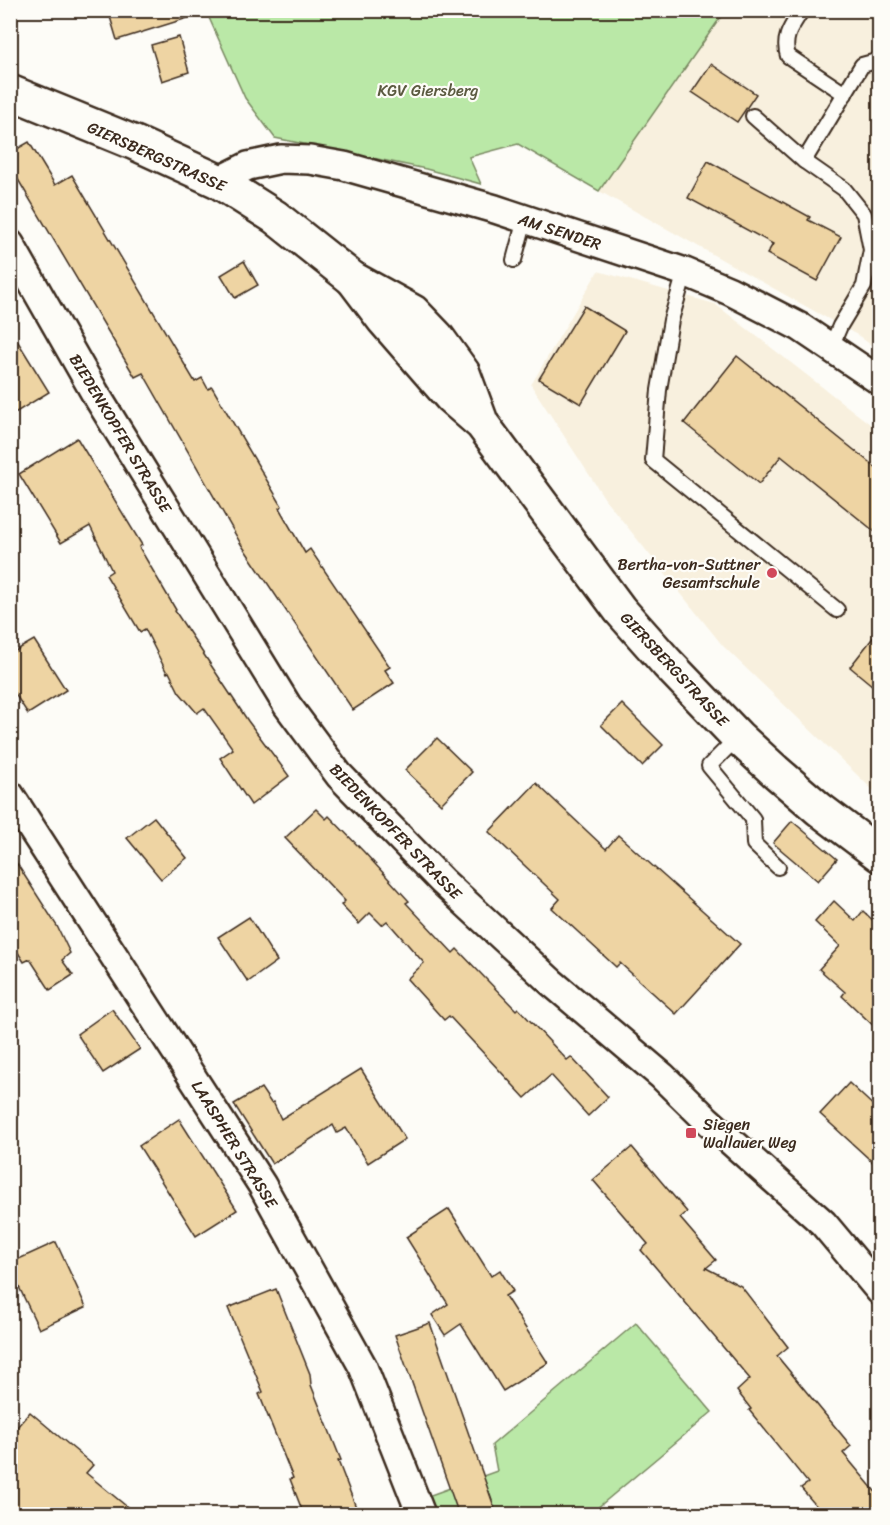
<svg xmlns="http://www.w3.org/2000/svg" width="890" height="1525" viewBox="0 0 890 1525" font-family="Sriracha,sans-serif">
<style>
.built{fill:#f8f0de}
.green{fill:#bae8a7;stroke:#7a8962;stroke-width:1.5}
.building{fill:#eed4a3;stroke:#3b2a1e;stroke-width:1.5}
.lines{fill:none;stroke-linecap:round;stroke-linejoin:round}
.lane-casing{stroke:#3b2a1e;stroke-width:18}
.street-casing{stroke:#3b2a1e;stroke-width:32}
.secondary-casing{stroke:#3b2a1e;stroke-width:38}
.lane{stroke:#fdfcf7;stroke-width:14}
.street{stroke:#fdfcf7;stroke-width:27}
.secondary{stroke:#fdfcf7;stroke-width:33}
.poi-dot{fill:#d1495b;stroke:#fdfcf7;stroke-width:2}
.labels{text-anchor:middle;stroke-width:4.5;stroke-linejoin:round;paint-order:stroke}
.park-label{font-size:16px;fill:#5b5a40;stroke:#fdfcf7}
.street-label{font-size:16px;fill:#3b2a1e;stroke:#fdfcf7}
.poi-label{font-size:16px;fill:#3b2a1e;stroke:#fdfcf7;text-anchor:end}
</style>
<rect width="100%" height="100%" fill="#fdfcf7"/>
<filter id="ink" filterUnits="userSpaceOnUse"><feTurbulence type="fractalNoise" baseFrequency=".0167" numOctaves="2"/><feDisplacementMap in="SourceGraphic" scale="12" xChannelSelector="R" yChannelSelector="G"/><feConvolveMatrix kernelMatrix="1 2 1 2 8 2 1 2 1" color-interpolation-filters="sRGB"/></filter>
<g filter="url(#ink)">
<g class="built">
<polygon points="725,11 879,11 879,351 859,336 599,191"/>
<polygon points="598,271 715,304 879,431 879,796 723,646 605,499 531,385"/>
</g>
<g class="green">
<polygon points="206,11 725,11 599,191 518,144 469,157 481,184 426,169 275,138 245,98"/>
<polygon points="636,1323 712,1412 590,1514 497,1514 496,1512 489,1514 434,1514 428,1496 497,1471 492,1445"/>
</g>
<g class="building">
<polygon points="108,10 190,10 191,17 117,40"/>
<polygon points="179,37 189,72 162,81 151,45"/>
<polygon points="711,64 756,94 737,122 692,92"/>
<polygon points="29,142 55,185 72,175 195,382 202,378 208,389 212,387 282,506 279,508 305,553 310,549 390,667 385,670 394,683 353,710 241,544 143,373 135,377 10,166 10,153"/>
<polygon points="708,161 810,217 808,220 841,237 817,281 767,254 773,244 688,198"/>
<polygon points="244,261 258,285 235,298 221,275"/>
<polygon points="584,306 625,331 581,404 539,379"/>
<polygon points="10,329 49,392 10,416"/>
<polygon points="737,356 879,470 879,535 781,456 759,484 684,423"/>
<polygon points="77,438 142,545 139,547 176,610 175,611 248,721 289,776 251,805 220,758 233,749 204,708 197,713 179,692 169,672 167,673 145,629 140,632 106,575 112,571 90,526 61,543 19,474"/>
<polygon points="879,630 879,691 850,667"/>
<polygon points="34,640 66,690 28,714 10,686 10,654"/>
<polygon points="622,704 663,745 642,766 601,725"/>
<polygon points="437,738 472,772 441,804 405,770"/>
<polygon points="536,783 606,849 618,835 740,944 676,1014 620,963 616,967 552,908 560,899 489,832"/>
<polygon points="316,809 326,819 329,816 364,852 409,901 406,903 453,953 457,949 516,1010 518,1008 567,1060 571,1057 608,1097 588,1116 551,1075 525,1098 449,1016 444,1020 407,979 424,963 387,921 382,925 370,913 359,924 341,905 345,901 285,838"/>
<polygon points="154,817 187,858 161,879 127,838"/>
<polygon points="792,821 837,859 818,881 773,843"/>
<polygon points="10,853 57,926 70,953 62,960 73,975 50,990 30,959 24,962 10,940"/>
<polygon points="834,901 855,921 863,911 879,926 879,1031 842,996 845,992 819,969 840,946 815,922"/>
<polygon points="249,917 277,961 248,982 218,937"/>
<polygon points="112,1009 140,1049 103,1073 77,1034"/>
<polygon points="361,1069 405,1139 368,1163 346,1128 337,1133 333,1125 272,1164 234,1104 261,1088 271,1103 273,1102 281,1119"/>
<polygon points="849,1083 879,1111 879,1168 820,1114"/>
<polygon points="179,1119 237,1210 196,1236 139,1146"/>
<polygon points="632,1147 687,1212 680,1218 716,1260 706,1268 741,1286 788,1347 777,1356 851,1446 843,1453 879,1496 879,1515 824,1515 801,1488 808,1483 749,1410 751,1409 737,1391 750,1379 641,1250 648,1244 593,1180"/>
<polygon points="449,1209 491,1276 500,1270 513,1291 505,1296 548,1363 503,1391 461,1324 445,1335 432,1315 448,1304 406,1237"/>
<polygon points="56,1242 86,1307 39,1329 10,1268 10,1263"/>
<polygon points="276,1289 310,1374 311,1385 341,1460 338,1461 359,1515 304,1515 290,1479 293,1478 259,1394 263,1392 228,1308"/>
<polygon points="430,1323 497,1515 459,1515 395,1335"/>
<polygon points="30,1412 93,1465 86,1473 137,1515 10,1515 10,1435"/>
</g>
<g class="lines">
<g class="lane-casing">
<g id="lane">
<path d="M802,10c-10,16 -20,27 -14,46l57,38"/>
<polyline points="753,116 804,161 844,189 864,214 871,250 864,286 840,326 831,347"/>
<polyline points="804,161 862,65 880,60"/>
<polyline points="514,260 525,219"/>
<polyline points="685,272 671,320 659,390 653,460 837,610"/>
<polyline points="738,737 709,766 753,819 754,844 778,867"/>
</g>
</g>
<g class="street-casing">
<g id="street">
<polyline points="218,181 248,166 281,159 310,160 344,166 495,209 685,272 730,291 800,327 880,381"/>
<polyline points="10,244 95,393 287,705 339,775 442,881 551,982 662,1076 706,1119 823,1223 880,1291"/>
<polyline points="10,795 262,1185 363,1367 421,1514"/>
</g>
</g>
<g class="secondary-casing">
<g id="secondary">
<polyline points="10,92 135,143 218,181 275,217 353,279 413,312 437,337 463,373 480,419"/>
<polyline points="353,279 384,320 451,397 482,424 620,610 667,663 738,737 775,771 819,809 880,855"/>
</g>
</g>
<use href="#lane" class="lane"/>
<use href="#street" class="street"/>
<use href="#secondary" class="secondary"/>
</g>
</g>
<g class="poi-dot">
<circle cx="772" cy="573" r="6"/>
<rect x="685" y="1127" width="12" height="12" rx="3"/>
</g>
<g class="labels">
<g class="park-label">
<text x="428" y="96">KGV Giersberg</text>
</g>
<g class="street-label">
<text transform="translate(157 156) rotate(24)" y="6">GIERSBERGSTRASSE</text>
<text transform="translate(560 231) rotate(18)" y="6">AM SENDER</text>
<text transform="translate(121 433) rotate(59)" y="6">BIEDENKOPFER STRASSE</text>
<text transform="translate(675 669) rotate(47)" y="6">GIERSBERGSTRASSE</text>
<text transform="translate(396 831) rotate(46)" y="6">BIEDENKOPFER STRASSE</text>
<text transform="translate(235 1144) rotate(58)" y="6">LAASPHER STRASSE</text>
</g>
<g class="poi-label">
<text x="760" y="570">Bertha-von-Suttner<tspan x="760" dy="18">Gesamtschule</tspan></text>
<text x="703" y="1130" text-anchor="start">Siegen<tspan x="703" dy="18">Wallauer Weg</tspan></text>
</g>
</g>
<rect width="890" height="1525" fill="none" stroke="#fdfcf7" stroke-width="36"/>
<rect x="18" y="18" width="854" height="1489" fill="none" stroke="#3b2a1e" stroke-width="2" filter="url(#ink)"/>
</svg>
